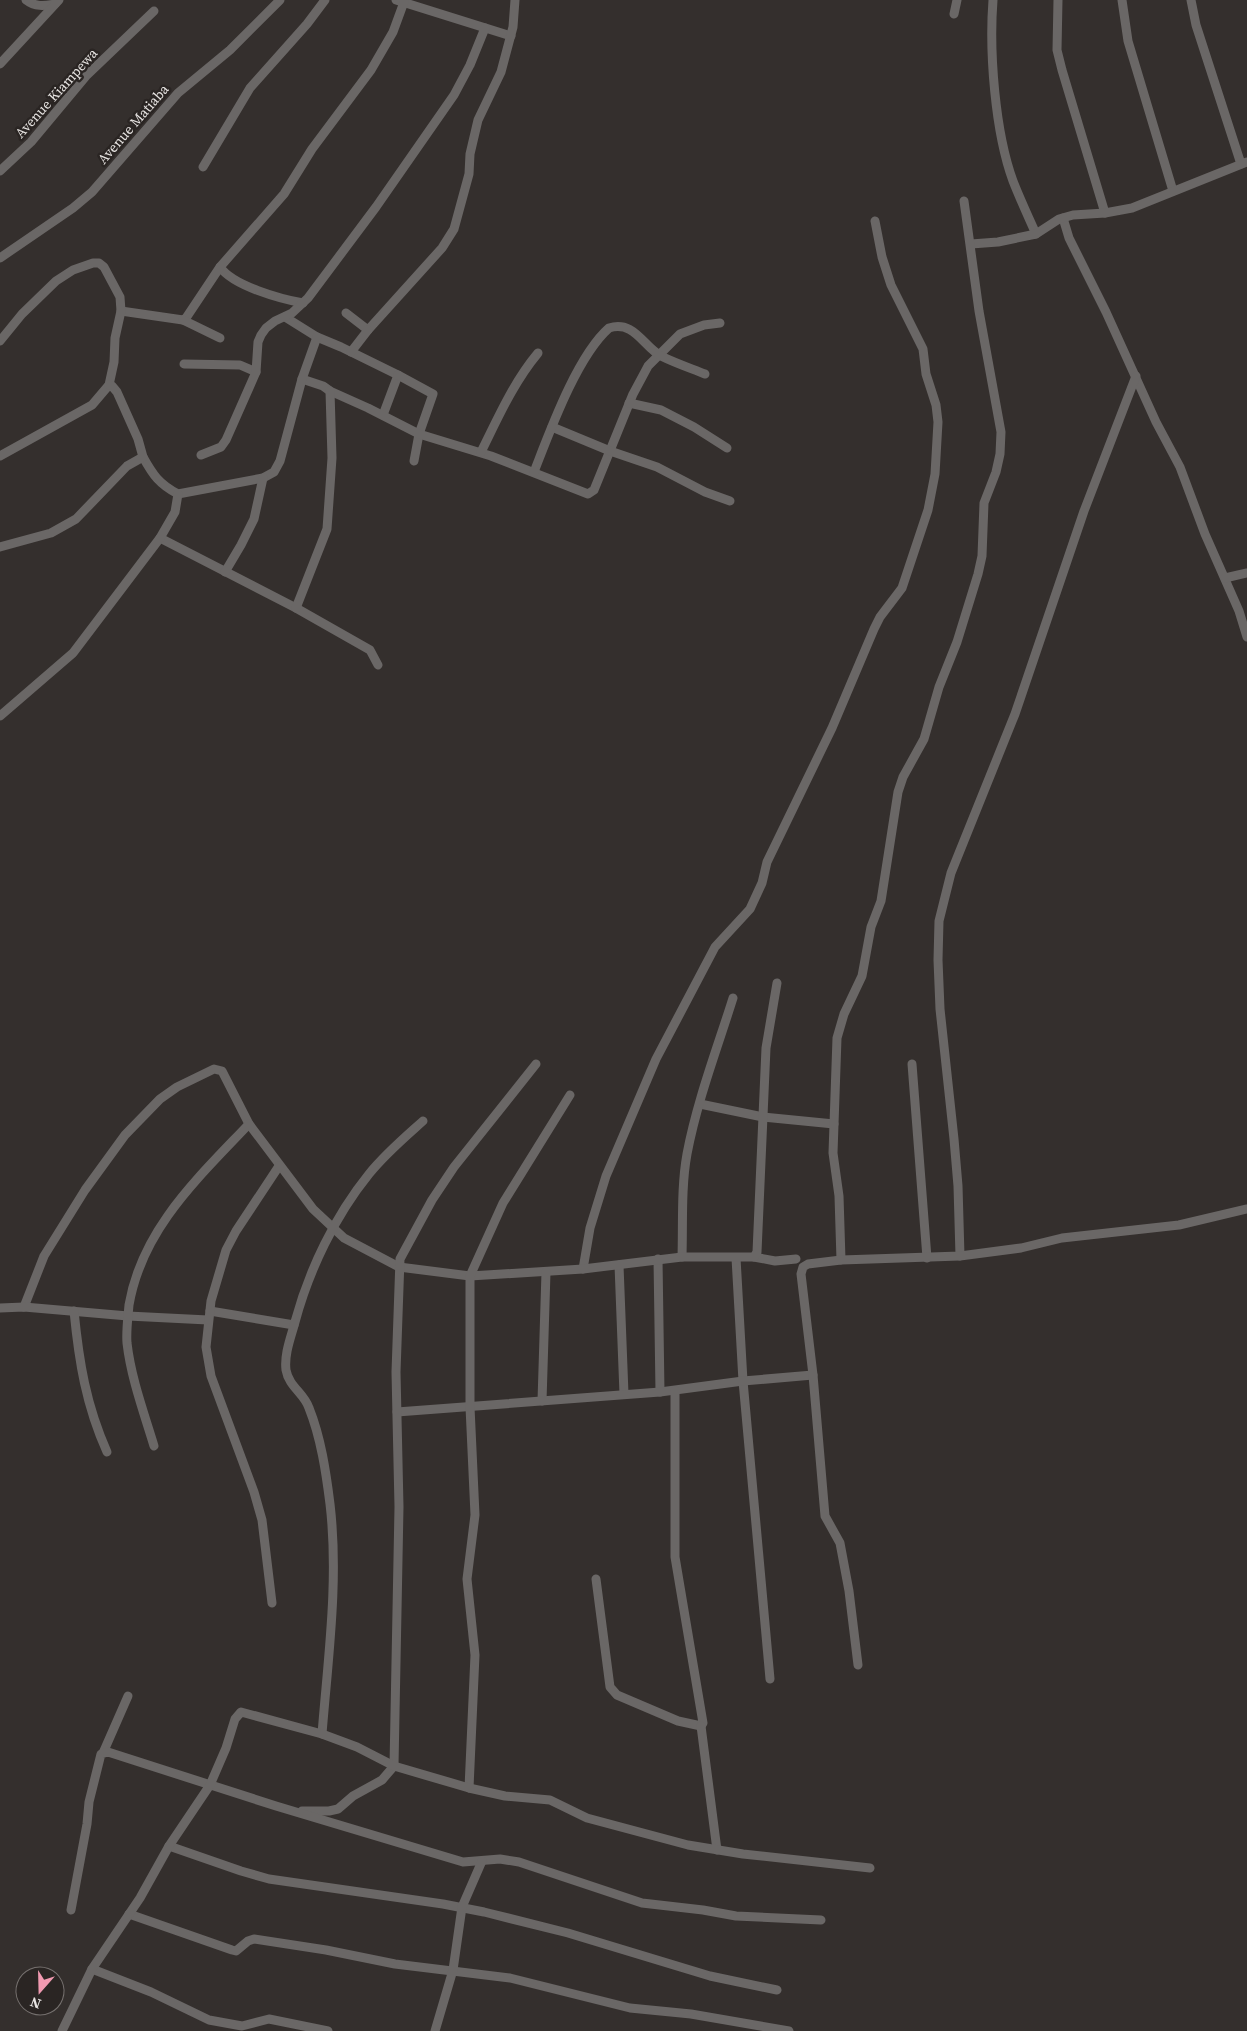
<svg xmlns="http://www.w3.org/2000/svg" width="1247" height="2031" viewBox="0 0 1247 2031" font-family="'Source Serif 4',serif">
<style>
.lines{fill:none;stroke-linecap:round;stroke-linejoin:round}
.minor{stroke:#6a6766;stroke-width:9}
.labels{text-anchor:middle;stroke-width:5;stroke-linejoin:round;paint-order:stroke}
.street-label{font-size:14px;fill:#e7e4e2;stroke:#2a2523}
</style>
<rect width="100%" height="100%" fill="#342f2d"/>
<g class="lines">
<g class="minor">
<path d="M26,0c9,7 18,6 29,4"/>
<polyline points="396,0 511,36"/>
<path d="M993,0c-4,52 2,132 20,181 7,18 15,35 23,53"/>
<polyline points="1058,0 1057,50 1062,70 1105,213"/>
<polyline points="1122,0 1128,41 1173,191"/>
<polyline points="1191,0 1196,25 1241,164"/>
<polyline points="954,14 957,0"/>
<polyline points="0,64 59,0"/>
<polyline points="203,167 250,88 307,24 325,0"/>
<polyline points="0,171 31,142 86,76 154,11"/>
<polyline points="1063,218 1069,238 1106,312 1156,422 1180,467 1205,534 1239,611 1247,637"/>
<polyline points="971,244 998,242 1036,234 1059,219 1073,215 1105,213 1132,208 1247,162"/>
<polyline points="0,258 73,208 92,192 178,93 230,50 280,0"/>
<path d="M220,267c13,19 61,32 83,36"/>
<polyline points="121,311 183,320 186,318 220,267 284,194 312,149 371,70 393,32 404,2"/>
<polyline points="346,313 368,330 442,248 454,229 469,174 470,154 478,120 501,72 513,27 515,0"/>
<polyline points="285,317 317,337 341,347 398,375 383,415"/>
<polyline points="183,320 220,338"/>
<polyline points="0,341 22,314 56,281 73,270 93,263 99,263 104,267 120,297 121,311 115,338 114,362 109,385 92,405 0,456"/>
<polyline points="351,352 368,330"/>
<polyline points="184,364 240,365 256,372"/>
<polyline points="398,375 433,394 419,434 414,461"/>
<polyline points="302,379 323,386 330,391 368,408 419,434 491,456 588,494 594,490 633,394 648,366 680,334 704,325 720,323"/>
<polyline points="629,403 661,410 694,427 727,448"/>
<polyline points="552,427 610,451 657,467 705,492 730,501"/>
<path d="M481,452c17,-34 32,-69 57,-99"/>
<polyline points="201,455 221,447 226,440 256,372 258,342 261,335 266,328 275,321 292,313 308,298 376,207 454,95 470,65 485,28"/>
<path d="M143,457c10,18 16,27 35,37l85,-16 11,-6 6,-11 22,-82 15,-42"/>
<path d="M534,472c16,-41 43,-116 75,-144 25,-8 34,18 52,28 14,7 29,12 44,18"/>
<polyline points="160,538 296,608 370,650 378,665"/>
<polyline points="0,547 51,533 76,519 127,466 143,457 138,439 117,392 112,386 109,385"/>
<polyline points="225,572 241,545 254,519 263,478"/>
<polyline points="1225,578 1247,573"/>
<polyline points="296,608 327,529 332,458 330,391"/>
<polyline points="0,716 73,653 160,538 175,512 178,494"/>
<polyline points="912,1064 927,1258"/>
<polyline points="700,1104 763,1117 834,1124"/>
<polyline points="960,1256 958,1186 954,1139 940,1009 938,960 939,921 951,873 1015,714 1084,511 1136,376"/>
<path d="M682,1257c1,-34 -1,-70 5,-103 10,-53 30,-105 46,-156"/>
<polyline points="754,1257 775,1261 796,1259"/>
<polyline points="736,1258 743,1381 770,1679"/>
<polyline points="658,1259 660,1392"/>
<polyline points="841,1260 839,1196 833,1153 837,1038 844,1014 862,976 871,927 881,901 898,792 903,777 924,739 939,687 957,642 978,574 982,556 984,503 996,472 1000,454 1001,432 979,311 964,201"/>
<polyline points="619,1265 624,1394"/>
<polyline points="583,1269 590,1228 606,1176 656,1059 715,947 750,909 762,883 767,862 832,728 874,629 880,617 902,588 928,510 935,474 938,422 936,405 926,374 923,349 891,285 882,257 875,221"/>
<polyline points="24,1307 44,1256 85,1190 125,1135 160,1099 177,1087 214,1069 222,1071 249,1124 313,1209 344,1238 399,1267 470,1276 583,1269 682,1257 754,1257 757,1252 766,1048 777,983"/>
<polyline points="0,1308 24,1307 128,1316 208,1320"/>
<path d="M74,1311c5,51 12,94 33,141"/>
<polyline points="210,1311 294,1325"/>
<polyline points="542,1401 546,1272"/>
<polyline points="397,1412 660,1392 743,1381 813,1375"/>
<path d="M154,1446c-10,-33 -23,-68 -27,-103 -1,-12 1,-26 2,-38 13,-76 69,-127 120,-181"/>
<polyline points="596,1579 610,1687 617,1695 678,1721 701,1726 703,1723 675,1557 675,1391"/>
<polyline points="272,1603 262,1520 254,1492 211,1376 206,1347 211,1301 226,1250 236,1231 279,1166"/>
<polyline points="858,1665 849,1591 840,1543 825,1516 813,1375 801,1274 803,1267 808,1264 841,1260 960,1256 1021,1248 1062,1238 1179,1225 1247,1209"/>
<polyline points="701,1726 717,1850"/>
<path d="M322,1734c6,-76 17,-154 8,-230 -4,-32 -9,-66 -21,-96 -5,-15 -20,-21 -23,-38 -2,-16 5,-33 9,-48 14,-52 40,-106 74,-148 16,-20 35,-36 54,-53"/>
<polyline points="103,1753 128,1696"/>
<polyline points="469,1788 475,1655 467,1579 475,1515 470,1407 470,1276 503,1203 570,1095"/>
<polyline points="302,1811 329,1811 338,1809 353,1796 382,1780 394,1766 399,1507 396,1372 400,1259 432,1200 454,1167 536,1064"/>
<polyline points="169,1846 241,1871 269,1879 443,1904 484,1912 568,1933 710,1976 777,1990"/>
<polyline points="71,1910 87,1824 89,1802 101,1754 108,1752 276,1806 463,1862 500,1859 519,1862 642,1903 703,1910 736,1916 821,1920"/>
<polyline points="129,1914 232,1950 236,1951 248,1941 254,1939 326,1950 395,1964 510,1978 630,2008 691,2014 789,2031"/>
<polyline points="92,1969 151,1992 209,2020 242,2026 269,2019 328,2031"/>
<polyline points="62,2031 92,1969 140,1898 169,1846 210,1785 226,1748 235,1719 241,1712 322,1734 357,1747 394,1766 469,1788 505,1796 550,1800 587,1818 688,1845 743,1854 870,1868"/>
<polyline points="435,2031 453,1970 462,1907 482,1861"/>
</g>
</g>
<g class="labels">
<g class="street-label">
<text transform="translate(56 93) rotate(-48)" y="5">Avenue Kiampewa</text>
<text transform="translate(133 124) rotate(-49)" y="5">Avenue Matiaba</text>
</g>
</g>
<g transform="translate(40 1991) rotate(200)"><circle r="24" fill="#2a2523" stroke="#76716f"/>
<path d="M0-4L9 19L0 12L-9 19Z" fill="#f19ab1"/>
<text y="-8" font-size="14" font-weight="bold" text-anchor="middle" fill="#e7e4e2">N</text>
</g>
</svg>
